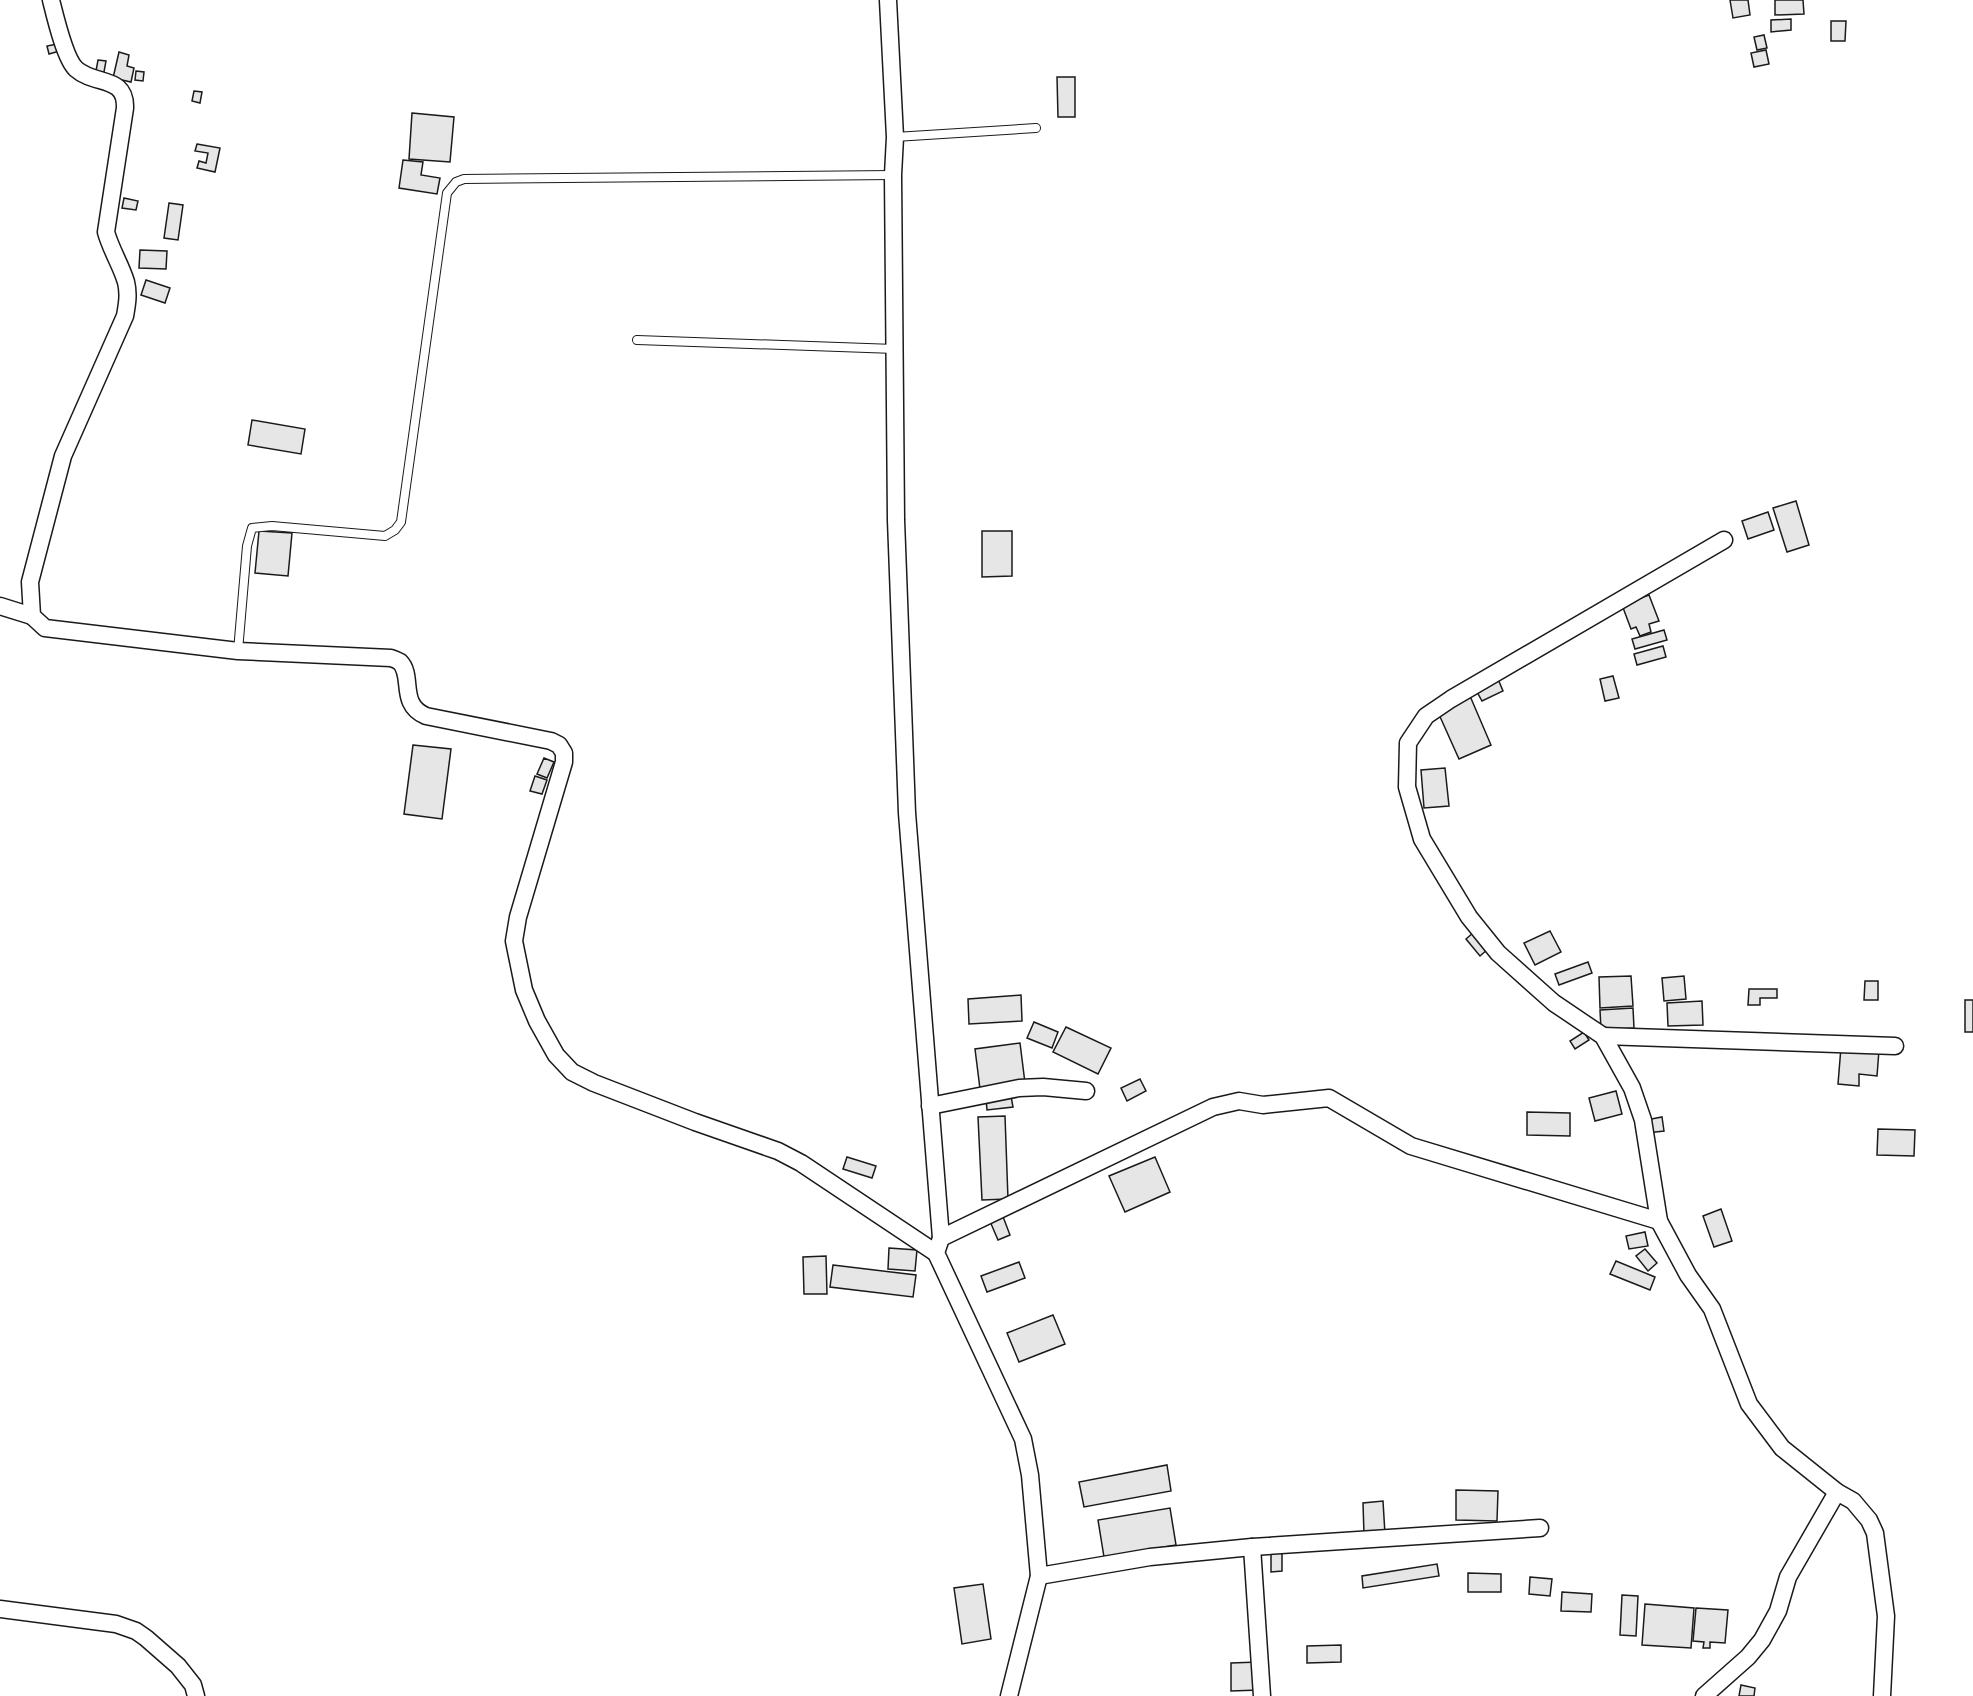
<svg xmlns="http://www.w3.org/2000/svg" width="1973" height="1696" viewBox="0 0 1973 1696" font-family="'Roboto Condensed',sans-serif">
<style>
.building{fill:#e6e6e6;stroke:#1a1a1a;stroke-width:1.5}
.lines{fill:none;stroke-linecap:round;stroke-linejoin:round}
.service-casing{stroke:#1a1a1a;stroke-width:10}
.minor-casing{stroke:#1a1a1a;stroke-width:19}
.service{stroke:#fff;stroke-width:8}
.minor{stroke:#fff;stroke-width:16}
</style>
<rect width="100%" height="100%" fill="#fff"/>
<g class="building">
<polygon points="1730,0 1748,0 1750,15 1733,18"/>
<polygon points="1775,0 1803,0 1804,14 1775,15"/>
<polygon points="1791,19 1791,30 1771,32 1771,20"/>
<polygon points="1831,21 1846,21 1845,41 1831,41"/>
<polygon points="1764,35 1767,48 1757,50 1754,37"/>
<polygon points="62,43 63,50 49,54 47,46"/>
<polygon points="1766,50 1769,64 1754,67 1751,53"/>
<polygon points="119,52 129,55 127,66 134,68 131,82 113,78"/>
<polygon points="98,60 106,61 104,72 96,71"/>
<polygon points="136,71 144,72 143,81 135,80"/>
<polygon points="1057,77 1075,77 1075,117 1058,117"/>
<polygon points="194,91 202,92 200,103 192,101"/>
<polygon points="412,113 454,117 450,162 409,159"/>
<polygon points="197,144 220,148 215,172 197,168 199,161 206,163 208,153 195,151"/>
<polygon points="403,160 423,162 421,175 440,178 437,194 399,188"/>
<polygon points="124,198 138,201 136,210 122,208"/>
<polygon points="169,203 183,205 178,240 164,238"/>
<polygon points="140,250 167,251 166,269 139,268"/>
<polygon points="146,280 170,288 165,303 141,295"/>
<polygon points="252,420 305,429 301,454 248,445"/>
<polygon points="1796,501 1809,545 1787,552 1773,508"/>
<polygon points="1768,512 1774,530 1748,539 1742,521"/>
<polygon points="259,531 292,533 288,576 255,573"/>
<polygon points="982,531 1012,531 1012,576 982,577"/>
<polygon points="1649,595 1659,621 1649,624 1651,632 1640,636 1636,627 1631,629 1622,605"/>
<polygon points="1664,630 1667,640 1635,649 1632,639"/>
<polygon points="1663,646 1666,657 1637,665 1634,654"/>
<polygon points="1613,676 1619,698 1605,701 1600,679"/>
<polygon points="1498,679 1503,691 1482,701 1476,690"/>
<polygon points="1470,696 1491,745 1459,759 1437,710"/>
<polygon points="413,745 451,749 442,819 404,814"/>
<polygon points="544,758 554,762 547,778 537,774"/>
<polygon points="1445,768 1449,806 1424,808 1421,770"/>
<polygon points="535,776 547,780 542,794 530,791"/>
<polygon points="1550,931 1561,952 1535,965 1524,943"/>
<polygon points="1474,932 1488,949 1480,956 1466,939"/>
<polygon points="1588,962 1592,973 1559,985 1555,974"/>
<polygon points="1631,976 1633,1006 1600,1008 1599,977"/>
<polygon points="1684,976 1686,999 1664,1001 1662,978"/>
<polygon points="1865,981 1878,981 1878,1000 1864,1000"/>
<polygon points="1749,989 1777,989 1777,998 1760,998 1760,1005 1748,1005"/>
<polygon points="1021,995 1022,1021 969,1024 968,999"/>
<rect x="1965" y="1000" width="8" height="32"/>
<polygon points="1702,1001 1703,1025 1668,1026 1667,1003"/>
<polygon points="1633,1008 1634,1028 1601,1030 1600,1010"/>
<polygon points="1034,1022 1058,1032 1052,1048 1027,1038"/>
<polygon points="1066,1027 1111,1048 1098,1074 1053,1052"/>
<polygon points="1584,1032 1589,1040 1575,1049 1570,1041"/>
<polygon points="1020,1043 1025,1083 980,1089 975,1049"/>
<polygon points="1841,1047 1879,1050 1877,1076 1859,1074 1859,1086 1838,1084"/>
<polygon points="1140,1079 1146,1091 1127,1101 1121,1088"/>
<polygon points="1616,1091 1622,1114 1595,1121 1589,1098"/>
<polygon points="1011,1096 1013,1107 987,1110 986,1099"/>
<polygon points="1527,1112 1570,1113 1570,1136 1527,1135"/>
<polygon points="1005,1116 1008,1199 982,1200 978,1117"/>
<polygon points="1662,1117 1664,1131 1647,1133 1646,1120"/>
<polygon points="1878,1129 1915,1130 1914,1156 1877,1155"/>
<polygon points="847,1157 876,1166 872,1178 843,1169"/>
<polygon points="1155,1157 1170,1192 1125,1212 1109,1176"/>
<polygon points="1721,1209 1732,1241 1714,1247 1703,1216"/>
<polygon points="1002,1214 1010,1235 998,1240 989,1219"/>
<polygon points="1645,1232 1648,1246 1629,1249 1626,1236"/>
<polygon points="889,1248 917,1250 915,1271 888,1269"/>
<polygon points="1645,1249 1657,1263 1648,1271 1636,1256"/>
<polygon points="826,1256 827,1294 804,1294 803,1257"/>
<polygon points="1616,1261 1655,1277 1650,1290 1610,1274"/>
<polygon points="1019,1262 1025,1278 987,1292 981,1276"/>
<polygon points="833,1265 916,1275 913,1297 830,1287"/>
<polygon points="1053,1315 1065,1344 1019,1362 1007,1333"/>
<polygon points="1167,1465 1171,1491 1084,1507 1079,1482"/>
<polygon points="1456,1490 1498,1491 1497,1521 1456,1520"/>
<polygon points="1383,1501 1385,1534 1364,1535 1363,1503"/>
<polygon points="1170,1508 1176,1545 1104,1557 1098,1520"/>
<polygon points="1271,1549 1282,1549 1282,1571 1271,1572"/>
<polygon points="1437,1564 1439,1576 1363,1588 1362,1576"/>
<polygon points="1468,1573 1501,1574 1501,1592 1468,1592"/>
<polygon points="1530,1577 1552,1579 1550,1596 1529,1594"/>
<polygon points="983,1584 991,1639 962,1644 954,1588"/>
<polygon points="1562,1592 1592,1594 1591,1612 1561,1611"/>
<polygon points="1622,1595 1638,1596 1636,1636 1620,1635"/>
<polygon points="1645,1604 1694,1608 1691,1648 1642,1645"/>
<polygon points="1696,1608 1728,1610 1725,1643 1710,1642 1710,1648 1703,1648 1704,1642 1693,1641"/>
<polygon points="1341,1645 1341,1662 1307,1663 1307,1646"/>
<polygon points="1258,1662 1259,1690 1231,1691 1231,1663"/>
<polygon points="1741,1685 1755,1688 1754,1696 1739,1696"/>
</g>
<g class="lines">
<g class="service-casing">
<g id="service">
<polyline points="895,137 1036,128"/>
<polyline points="637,340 895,349"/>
<polyline points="238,651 247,546 252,528 272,526 385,536 395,530 401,522 447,193 456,182 464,179 893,175"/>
</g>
</g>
<g class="minor-casing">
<g id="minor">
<path d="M51,0c4,16 14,59 25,69 19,17 50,6 49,39l-19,124c5,18 15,33 20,50 3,12 1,23 -1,34l-62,140 -33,126 2,34 13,12 193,23 153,7c3,1 6,2 9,4 14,14 -2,42 26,54l125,25 8,4 5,8v9l-46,155 -4,24 10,49 13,31 19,34 16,17 22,11 101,39 83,29 23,12 135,90"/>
<polyline points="888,0 895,137 893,175 896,520 907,813 941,1238 936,1253 1023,1439 1030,1475 1039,1576 1009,1696"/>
<polyline points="1724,540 1451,699 1426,716 1408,743 1407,787 1422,839 1469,917 1498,953 1554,1003 1603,1036 1632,1088 1643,1120 1659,1221 1688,1275 1712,1309 1749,1404 1782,1448 1837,1492 1853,1501 1869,1520 1875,1533 1886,1616 1882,1696"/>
<polyline points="0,606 32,616"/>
<polyline points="1603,1036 1895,1046"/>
<polyline points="930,1106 1019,1088 1043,1087 1086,1091"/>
<polyline points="941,1238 1213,1107 1239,1101 1263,1105 1329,1098 1411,1146 1659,1221"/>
<polyline points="1252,1547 1262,1696"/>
<polyline points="1039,1576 1150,1557 1252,1547 1540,1528"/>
<polyline points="0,1609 116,1624 136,1631 146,1638 178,1666 193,1685 196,1696"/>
<polyline points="1704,1696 1748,1657 1762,1640 1778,1611 1788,1577 1837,1492"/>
</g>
</g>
<use href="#service" class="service"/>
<use href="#minor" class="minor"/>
</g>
</svg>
